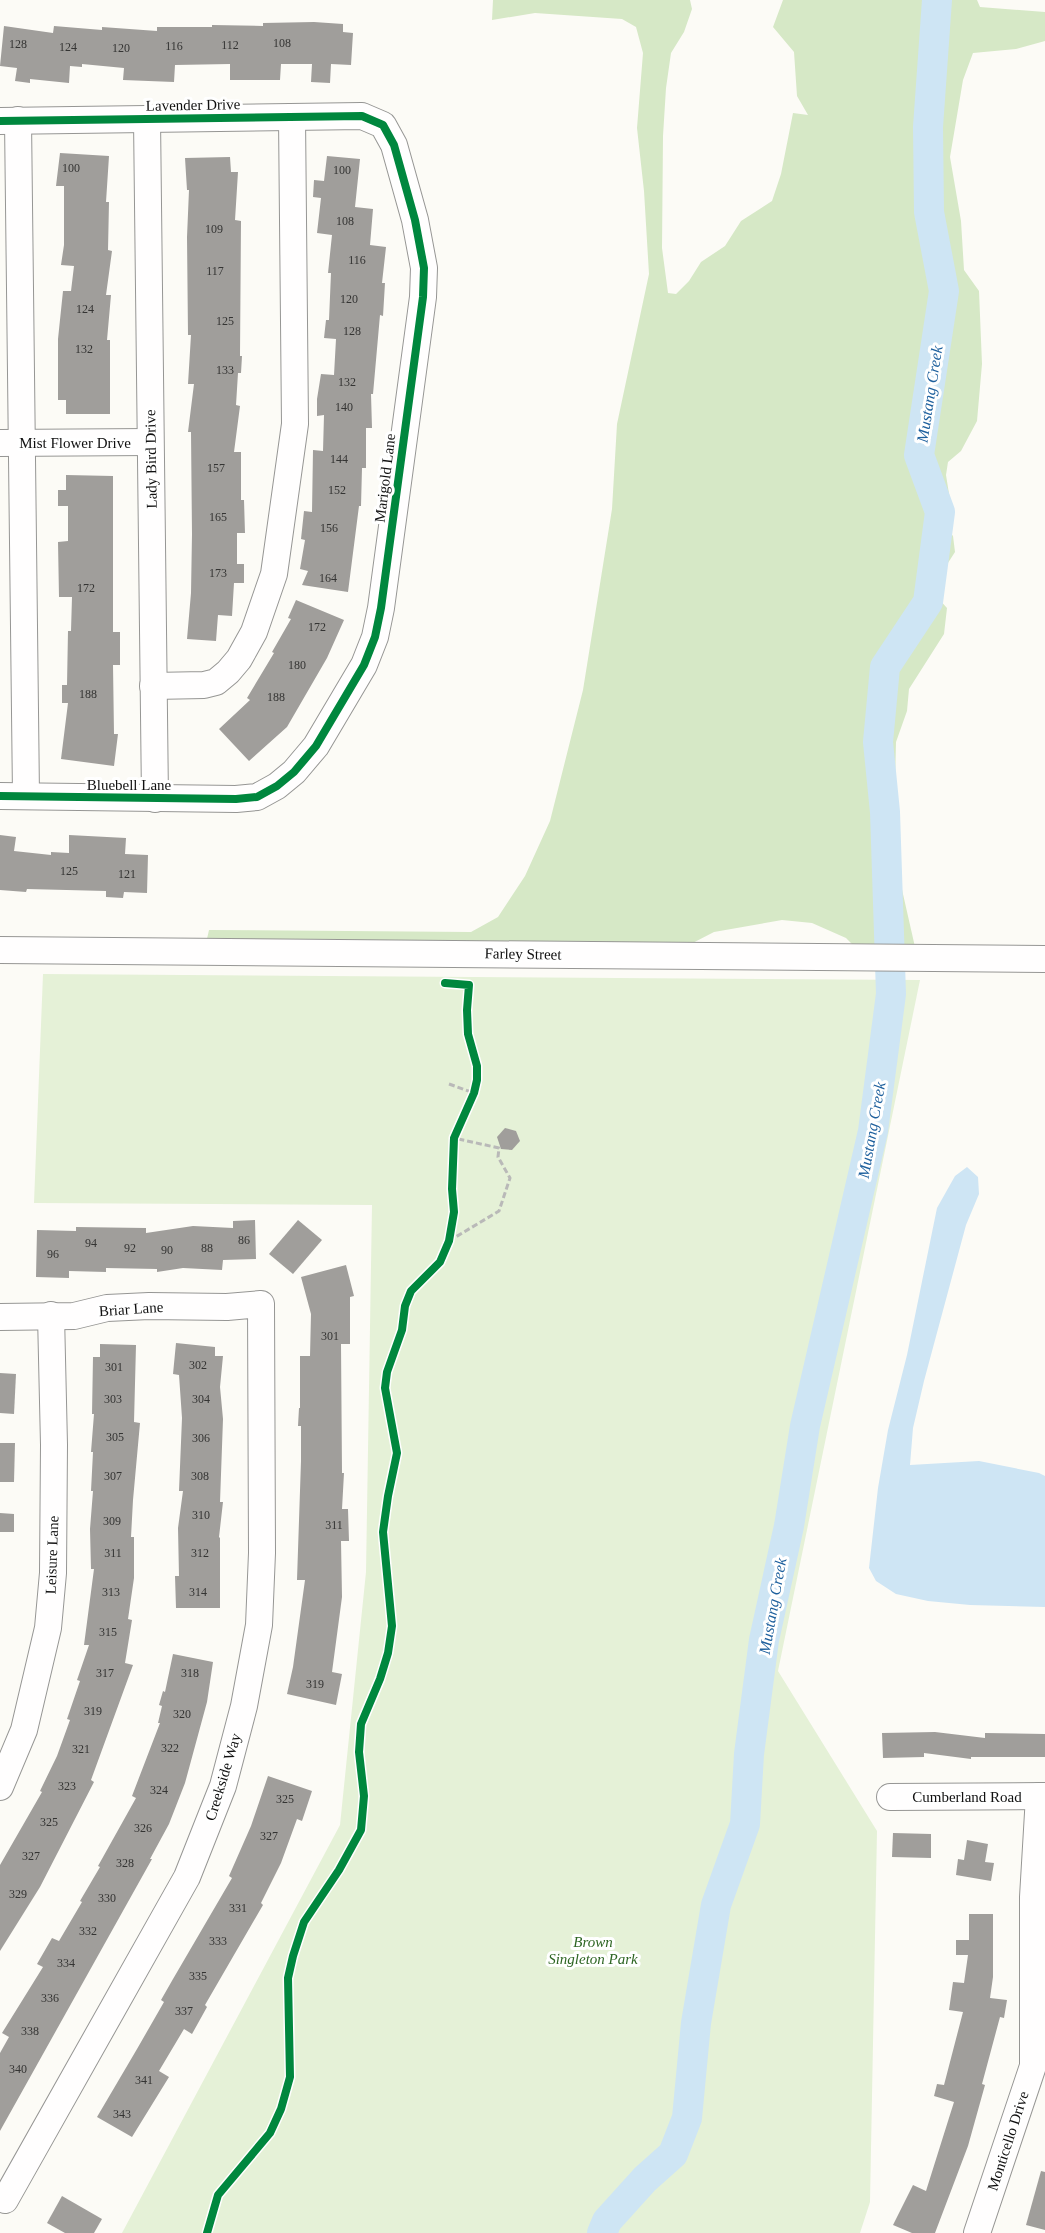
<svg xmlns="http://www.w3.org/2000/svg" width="1045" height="2233" viewBox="0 0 1045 2233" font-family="'Times New Roman',serif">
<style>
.green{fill:#e5f1d7}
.forest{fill:#d6e8c6}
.water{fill:#cee5f4}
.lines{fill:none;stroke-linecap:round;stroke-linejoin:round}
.river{stroke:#cee5f4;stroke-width:30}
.building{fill:#a09e9b}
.minor-casing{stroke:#969694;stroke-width:28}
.path{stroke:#b9b9b8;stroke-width:3;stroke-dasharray:6 3;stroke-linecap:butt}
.minor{stroke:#fffefe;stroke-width:26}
.cycleway-casing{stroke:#fff;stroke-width:11}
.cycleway{stroke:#00873e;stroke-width:8}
.labels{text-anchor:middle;stroke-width:6;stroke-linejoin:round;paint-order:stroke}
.number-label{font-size:12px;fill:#343433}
.street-label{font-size:15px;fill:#101010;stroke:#fff}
.park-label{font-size:15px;font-style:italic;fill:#2d6523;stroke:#fff}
.water-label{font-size:16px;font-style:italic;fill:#1e609d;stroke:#fff}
</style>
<rect width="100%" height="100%" fill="#fcfbf6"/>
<polygon class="green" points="43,974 920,980 778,1671 877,1831 870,2202 860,2233 122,2233 340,1825 366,1572 372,1205 34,1203"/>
<polygon class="forest" points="493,0 690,0 692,9 684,32 671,53 666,88 663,136 662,248 668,293 676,294 689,281 701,262 725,246 741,221 772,201 781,174 793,113 808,115 797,96 794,52 773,27 783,0 977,0 980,7 1045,12 1045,41 1016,49 973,53 963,80 950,157 961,221 964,270 979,291 982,364 977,421 961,451 948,462 946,475 950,500 943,523 953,536 955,552 946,566 926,571 927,586 947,608 944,634 909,689 907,711 896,742 895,784 879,819 898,872 915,947 885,944 857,949 846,938 812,923 782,920 714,932 681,949 206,943 209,930 471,932 498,917 525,876 550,821 583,690 612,509 617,424 649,274 644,191 637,128 643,53 636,27 622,19 535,13 492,20"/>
<polygon class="water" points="967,1167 978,1177 979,1194 966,1225 924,1381 913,1428 910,1465 979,1461 1039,1473 1045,1476 1045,1607 970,1605 928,1601 896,1594 876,1581 869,1568 878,1488 888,1430 907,1355 937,1208 955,1176"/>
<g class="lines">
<polyline class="river" points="602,2233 607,2221 645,2179 673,2154 687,2118 696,2023 716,1905 745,1824 749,1754 764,1640 789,1526 805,1426 873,1131 891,994 885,812 878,742 885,667 928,602 940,512 919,455 944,291 929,212 928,127 937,0"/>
</g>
<g class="building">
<polygon points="314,22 343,24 343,32 353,33 351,65 331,64 330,83 311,82 312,64 281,64 280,80 230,80 230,64 175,65 174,82 123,80 124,68 82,64 82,67 70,66 69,83 30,79 30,83 15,81 17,68 0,66 4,26 53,33 54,26 102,30 102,27 157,31 157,27 212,27 212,25 263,26 263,23"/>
<polygon points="60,153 109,156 106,202 109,202 108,250 112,251 106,295 111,295 107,340 110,340 110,414 66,414 66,400 58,400 58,339 63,291 71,291 74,266 61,265 64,245 64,186 56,186"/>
<polygon points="327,156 360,159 355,207 373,209 370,245 386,247 382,283 385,283 383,316 380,315 373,394 371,394 372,428 366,428 366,468 362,468 361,506 359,506 348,592 302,585 308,571 300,569 305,540 301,539 304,511 312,512 313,450 323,451 324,415 317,416 317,399 321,374 334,375 336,339 324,338 326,320 329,320 331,273 328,273 332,235 317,233 321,198 313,197 314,180 324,181"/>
<polygon points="230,157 231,172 238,172 235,220 241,221 240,356 242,356 241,373 238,373 236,405 240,406 234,452 241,452 241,500 244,500 245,533 237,533 237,564 244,564 244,583 234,583 232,616 218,615 216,641 187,639 191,593 192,534 191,432 188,432 194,384 188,384 191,335 188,335 187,237 189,190 187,190 185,158"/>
<polygon points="66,475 113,476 113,632 120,632 120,665 113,665 114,734 118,734 114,766 61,759 68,703 62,703 62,685 67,685 68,631 71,631 72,597 59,597 58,542 68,541 68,506 58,506 58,490 66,490"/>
<polygon points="296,600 344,620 327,658 287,727 249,761 219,729 250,700 247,698 274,653 272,652 291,619 288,618"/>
<polygon points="0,835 16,837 14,851 51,855 51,852 69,853 69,835 126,838 125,854 148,855 147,893 124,892 123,898 106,897 106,891 27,889 26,892 0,890"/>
<polygon points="505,1128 516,1131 520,1141 512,1150 501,1149 497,1137"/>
<polygon points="255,1220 256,1259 223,1260 222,1270 183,1268 157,1272 157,1269 106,1268 106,1272 69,1271 69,1278 36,1277 37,1230 76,1231 76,1227 146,1228 146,1233 193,1226 233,1228 233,1221"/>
<polygon points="298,1220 322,1240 293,1274 269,1254"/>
<polygon points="346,1265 354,1296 350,1297 350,1344 341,1344 342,1473 344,1473 342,1509 348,1509 349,1541 341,1541 342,1597 332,1672 342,1674 336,1705 287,1694 293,1667 305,1580 297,1580 301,1461 301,1426 298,1426 299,1408 300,1408 300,1356 310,1356 311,1314 301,1277"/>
<polygon points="176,1343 215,1347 215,1356 223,1356 220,1387 223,1419 220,1502 223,1502 219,1537 220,1538 220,1608 176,1608 175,1576 179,1576 178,1528 183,1491 179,1491 182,1418 179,1375 173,1374"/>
<polygon points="100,1344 136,1345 134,1422 140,1423 133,1500 131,1537 134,1537 134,1578 128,1619 132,1620 125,1663 133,1665 91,1780 94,1782 40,1887 0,1951 0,1865 42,1792 40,1791 57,1756 70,1720 67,1719 80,1681 77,1680 89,1645 84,1645 94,1569 91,1569 90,1529 93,1491 91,1491 93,1452 91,1452 94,1414 92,1414 93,1357 100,1357"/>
<polygon points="0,1373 16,1374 14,1414 0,1413"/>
<polygon points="0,1443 15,1443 14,1482 0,1482"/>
<polygon points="0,1513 14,1514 14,1532 0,1532"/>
<polygon points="173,1654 213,1662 207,1702 185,1783 169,1824 150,1859 152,1859 0,2131 0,2053 9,2037 2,2033 43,1967 37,1964 52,1938 59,1941 82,1902 80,1901 100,1867 98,1866 136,1798 132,1796 160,1723 158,1723 162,1706 159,1705 163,1691 165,1692"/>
<polygon points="935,1732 985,1738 985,1733 1045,1734 1045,1757 971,1757 971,1759 924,1753 924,1757 883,1758 882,1733"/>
<polygon points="268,1776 312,1791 302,1821 297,1819 281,1863 261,1903 263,1905 205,2005 207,2007 192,2034 184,2029 159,2071 169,2077 132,2137 97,2117 137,2049 164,2002 161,2000 173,1979 232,1878 229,1876 251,1826"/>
<polygon points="893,1833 931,1834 931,1858 892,1857"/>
<polygon points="967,1840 988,1844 985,1862 994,1863 991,1881 956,1875 958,1859 964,1860"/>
<polygon points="969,1914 993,1914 993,1977 990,1998 1007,2000 1004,2018 1000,2017 982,2084 985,2085 968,2146 935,2233 912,2233 893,2225 913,2185 926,2191 954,2102 934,2096 937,2084 944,2085 963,2012 949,2010 953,1982 964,1983 968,1955 956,1955 956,1940 969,1940"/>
<polygon points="1041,2171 1045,2172 1045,2230 1026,2225"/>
<polygon points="62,2196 102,2219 94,2233 65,2233 47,2223"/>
</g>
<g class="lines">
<g class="minor-casing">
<g id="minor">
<polyline points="147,119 155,799"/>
<polyline points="18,120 26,796"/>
<polyline points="0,121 362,116 383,125 394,145 415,220 424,268 423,297 381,608 375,637 364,665 316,746 294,772 277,786 257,797 236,799 0,796"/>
<polyline points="0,443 150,442"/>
<polyline points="153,686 204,685 216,682 228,672 239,659 254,632 274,574 295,424 292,117"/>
<polyline points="0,950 1045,959"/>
<polyline points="0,1317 74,1316 107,1308 149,1306 227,1307 261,1304 262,1553 259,1625 244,1706 223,1786 187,1877 5,2200 0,2197"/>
<polyline points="0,1787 24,1730 48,1628 53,1573 54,1445 51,1315"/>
<polyline points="890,1797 1045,1796"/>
<polyline points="977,2233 1033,2066 1033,1897 1039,1796"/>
</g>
</g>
<g class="path">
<polyline points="449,1084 474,1093"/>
<polyline points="449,1241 499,1211 510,1178 498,1157 499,1148 454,1138"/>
</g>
<use href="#minor" class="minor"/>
<g class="cycleway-casing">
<g id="cycleway">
<polyline points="0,121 362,116 383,125 394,145 415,220 424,268 423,297 381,608 375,637 364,665 316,746 294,772 277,786 257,797 236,799 0,796"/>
<polyline points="207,2233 218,2195 270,2133 281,2109 290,2077 288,1978 293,1956 304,1922 339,1870 361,1830 364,1796 359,1752 361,1724 380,1679 388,1653 392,1626 383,1532 388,1496 397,1453 385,1388 387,1372 402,1330 405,1306 411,1291 440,1262 449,1241 454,1212 452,1189 454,1138 474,1093 477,1080 477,1066 468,1034 467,1010 469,985 445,983"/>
</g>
</g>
<use href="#cycleway" class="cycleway"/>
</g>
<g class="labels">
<g class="number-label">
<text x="282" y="47">108</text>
<text x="18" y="48">128</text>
<text x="230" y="49">112</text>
<text x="174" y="50">116</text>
<text x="68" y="51">124</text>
<text x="121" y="52">120</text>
<text x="71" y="172">100</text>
<text x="342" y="174">100</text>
<text x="345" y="225">108</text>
<text x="214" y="233">109</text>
<text x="357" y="264">116</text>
<text x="215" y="275">117</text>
<text x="349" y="303">120</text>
<text x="85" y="313">124</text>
<text x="225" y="325">125</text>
<text x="352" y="335">128</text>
<text x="84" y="353">132</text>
<text x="225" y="374">133</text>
<text x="347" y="386">132</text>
<text x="344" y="411">140</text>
<text x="339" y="463">144</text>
<text x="216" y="472">157</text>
<text x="337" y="494">152</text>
<text x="218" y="521">165</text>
<text x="329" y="532">156</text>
<text x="218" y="577">173</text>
<text x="328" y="582">164</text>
<text x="86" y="592">172</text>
<text x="317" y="631">172</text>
<text x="297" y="669">180</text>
<text x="88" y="698">188</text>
<text x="276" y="701">188</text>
<text x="69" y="875">125</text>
<text x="127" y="878">121</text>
<text x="244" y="1244">86</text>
<text x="91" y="1247">94</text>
<text x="130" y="1252">92</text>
<text x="207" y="1252">88</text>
<text x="167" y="1254">90</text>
<text x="53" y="1258">96</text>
<text x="330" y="1340">301</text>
<text x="198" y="1369">302</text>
<text x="114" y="1371">301</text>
<text x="113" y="1403">303</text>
<text x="201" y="1403">304</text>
<text x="115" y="1441">305</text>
<text x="201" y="1442">306</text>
<text x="113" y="1480">307</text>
<text x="200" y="1480">308</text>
<text x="201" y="1519">310</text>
<text x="112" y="1525">309</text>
<text x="334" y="1529">311</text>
<text x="113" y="1557">311</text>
<text x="200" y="1557">312</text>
<text x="111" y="1596">313</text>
<text x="198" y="1596">314</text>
<text x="108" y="1636">315</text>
<text x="105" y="1677">317</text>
<text x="190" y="1677">318</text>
<text x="315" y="1688">319</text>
<text x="93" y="1715">319</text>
<text x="182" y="1718">320</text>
<text x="170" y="1752">322</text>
<text x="81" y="1753">321</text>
<text x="67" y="1790">323</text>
<text x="159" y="1794">324</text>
<text x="285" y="1803">325</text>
<text x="49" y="1826">325</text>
<text x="143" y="1832">326</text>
<text x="269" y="1840">327</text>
<text x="31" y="1860">327</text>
<text x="125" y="1867">328</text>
<text x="18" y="1898">329</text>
<text x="107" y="1902">330</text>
<text x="238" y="1912">331</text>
<text x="88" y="1935">332</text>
<text x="218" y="1945">333</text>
<text x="66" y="1967">334</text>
<text x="198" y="1980">335</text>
<text x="50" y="2002">336</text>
<text x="184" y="2015">337</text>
<text x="30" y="2035">338</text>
<text x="18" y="2073">340</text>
<text x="144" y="2084">341</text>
<text x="122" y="2118">343</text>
</g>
<g class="street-label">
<text transform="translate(193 105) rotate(-1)" y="5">Lavender Drive</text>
<text x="75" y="448">Mist Flower Drive</text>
<text transform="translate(151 459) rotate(-91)" y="5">Lady Bird Drive</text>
<text transform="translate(385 478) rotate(-83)" y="5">Marigold Lane</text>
<text x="129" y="790">Bluebell Lane</text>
<text transform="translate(523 954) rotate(1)" y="5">Farley Street</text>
<text transform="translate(131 1309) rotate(-4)" y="5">Briar Lane</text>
<text transform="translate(52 1555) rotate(-88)" y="5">Leisure Lane</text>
<text transform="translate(223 1777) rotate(-73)" y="5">Creekside Way</text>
<text x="967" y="1802">Cumberland Road</text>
<text transform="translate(1008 2141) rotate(-72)" y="5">Monticello Drive</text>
</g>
<g class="park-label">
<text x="593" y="1947">Brown<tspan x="593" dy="17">Singleton Park</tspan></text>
</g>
<g class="water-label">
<text transform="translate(929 394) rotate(-81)" y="6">Mustang Creek</text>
<text transform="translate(871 1130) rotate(-80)" y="6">Mustang Creek</text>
<text transform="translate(772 1606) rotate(-80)" y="6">Mustang Creek</text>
</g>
</g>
</svg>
